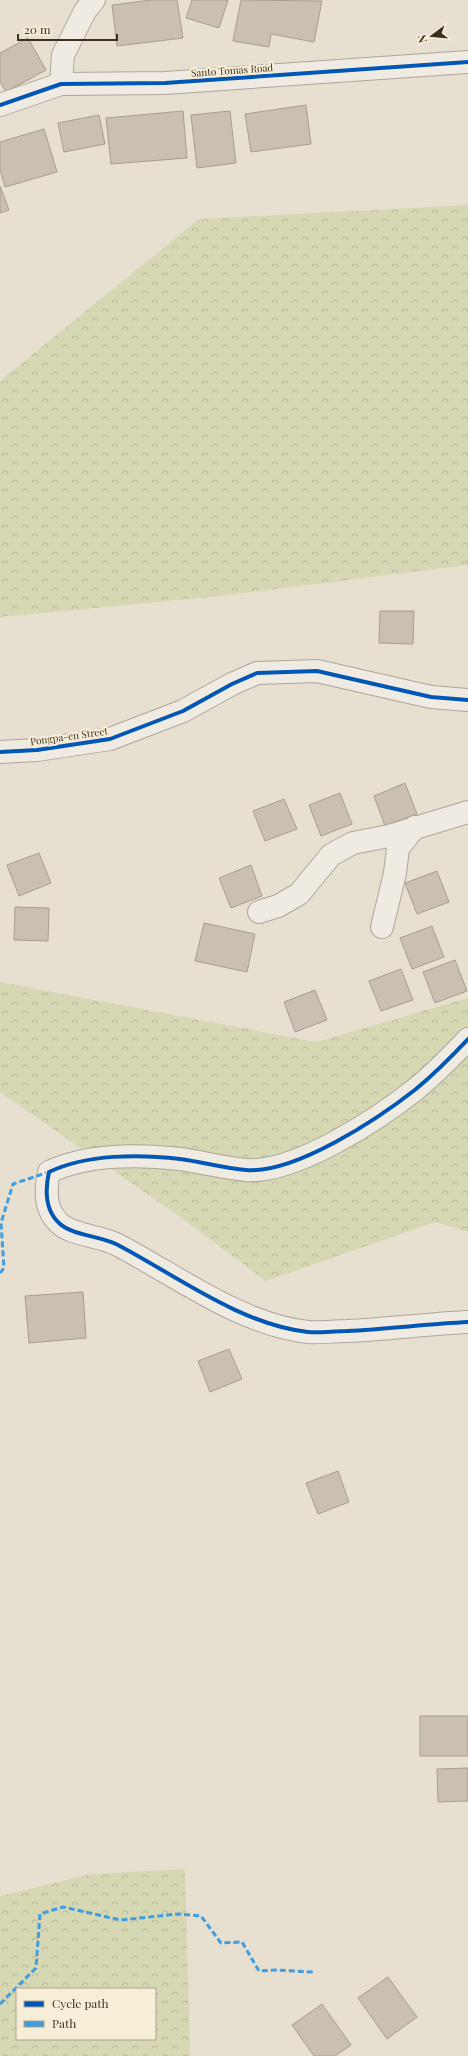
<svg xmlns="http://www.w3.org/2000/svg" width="468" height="2056" viewBox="0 0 468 2056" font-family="'Playfair Display',serif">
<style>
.forest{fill:url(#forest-crowns);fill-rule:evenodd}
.building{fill:#cbbfb2;stroke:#a89c90}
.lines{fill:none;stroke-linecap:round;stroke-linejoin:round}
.minor-casing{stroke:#ada599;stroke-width:24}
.tertiary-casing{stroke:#ada599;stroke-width:24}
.minor{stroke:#efebe3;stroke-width:22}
.tertiary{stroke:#efebe3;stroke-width:22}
.quiet{stroke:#3f9de0;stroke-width:3;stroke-dasharray:6 3;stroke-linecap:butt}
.cycleway-casing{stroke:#f7eed8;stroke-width:6}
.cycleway{stroke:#0057b8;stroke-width:4}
.labels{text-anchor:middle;stroke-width:4;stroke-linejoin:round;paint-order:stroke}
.street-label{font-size:10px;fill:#3d2e20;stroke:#f7eed8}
</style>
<defs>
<pattern id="forest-crowns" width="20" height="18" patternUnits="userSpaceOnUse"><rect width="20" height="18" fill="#d6d7b3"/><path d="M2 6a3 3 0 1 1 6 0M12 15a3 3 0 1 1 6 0" fill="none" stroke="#b9b99a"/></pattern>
</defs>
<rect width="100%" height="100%" fill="#e7e0d1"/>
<g class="forest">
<polygon points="468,205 468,565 220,596 0,617 0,381 199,219"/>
<polygon points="0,982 316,1042 468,998 468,1232 435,1222 266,1281 186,1221 0,1092"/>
<path d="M185,1869l5,187h-190v-160l91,-22zM17,1989h138v50h-138z"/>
</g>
<g class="building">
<polygon points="151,0 177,0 183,38 117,46 112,5"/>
<polygon points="192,0 228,0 219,28 186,18"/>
<polygon points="241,0 322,1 314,42 271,34 269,47 233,41"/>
<polygon points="28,38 46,70 6,92 0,82 0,53"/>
<polygon points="306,105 311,144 251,152 245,114"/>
<polygon points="183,111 187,158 111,164 106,118"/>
<polygon points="230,111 236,163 197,168 191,115"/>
<polygon points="99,115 105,144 64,152 58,123"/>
<polygon points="44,129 57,172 5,187 0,170 0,142"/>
<polygon points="0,186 9,210 0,213"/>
<polygon points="380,611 414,611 413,644 379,643"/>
<polygon points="405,783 417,814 385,826 374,796"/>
<polygon points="340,793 352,824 321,836 309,805"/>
<polygon points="284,799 297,829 265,841 253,811"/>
<polygon points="39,853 51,883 19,896 7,865"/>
<polygon points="251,865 262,896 231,908 219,878"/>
<polygon points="437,871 449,902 417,914 405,883"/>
<polygon points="15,907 49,908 48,941 14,940"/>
<polygon points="204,923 255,934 247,972 195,961"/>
<polygon points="432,926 444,957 412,969 400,938"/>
<polygon points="455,960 467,991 435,1003 423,972"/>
<polygon points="401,969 413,1000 381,1011 369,981"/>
<polygon points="315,990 327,1020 295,1032 284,1002"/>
<polygon points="83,1292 86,1338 29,1343 25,1296"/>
<polygon points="229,1349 242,1379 210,1392 198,1361"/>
<polygon points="338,1471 349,1502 318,1514 306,1483"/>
<rect x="420" y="1716" width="48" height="40"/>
<polygon points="468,1768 468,1801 438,1802 437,1769"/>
<polygon points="388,1977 417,2017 387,2039 358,1998"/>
<polygon points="322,2004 351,2045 335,2056 314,2056 292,2025"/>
</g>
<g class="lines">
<g class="minor-casing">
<g id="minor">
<polyline points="61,84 63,55 85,11 94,0"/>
<polyline points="0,752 37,750 110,739 183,711 232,684 257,673 317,671 431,697 468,700"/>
<polyline points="259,912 278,906 299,894 331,855 353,843 389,836 468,812"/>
<polyline points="382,927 395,873 398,848 415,827"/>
<path d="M468,1039c-16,17 -34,35 -52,50 -38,30 -121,85 -170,81 -22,-2 -44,-8 -66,-11 -41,-5 -93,-5 -131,13 -4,18 -4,38 10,51 12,12 41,13 57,21 58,30 125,81 192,88 12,1 26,-1 39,-1 41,-2 81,-7 121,-9"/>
</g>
</g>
<g class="tertiary-casing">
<polyline id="tertiary" points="0,105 61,84 165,83 468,62"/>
</g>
<use href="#minor" class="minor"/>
<use href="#tertiary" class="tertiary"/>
<g class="quiet">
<polyline points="0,1273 4,1268 1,1223 13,1184 49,1172"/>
<polyline points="0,2004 36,1968 40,1914 63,1907 121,1920 178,1914 201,1916 221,1943 242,1942 259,1971 277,1970 313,1972"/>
</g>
<g class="cycleway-casing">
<g id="cycleway">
<polyline points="0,105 61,84 165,83 468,62"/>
<polyline points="0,752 37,750 110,739 183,711 232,684 257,673 317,671 431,697 468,700"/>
<path d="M468,1039c-16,17 -34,35 -52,50 -38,30 -121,85 -170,81 -22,-2 -44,-8 -66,-11 -41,-5 -93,-5 -131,13 -4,18 -4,38 10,51 12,12 41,13 57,21 58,30 125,81 192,88 12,1 26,-1 39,-1 41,-2 81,-7 121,-9"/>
</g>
</g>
<use href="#cycleway" class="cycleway"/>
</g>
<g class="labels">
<g class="street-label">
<text transform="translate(232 70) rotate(-4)" y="4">Santo Tomas Road</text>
<text transform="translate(69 736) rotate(-8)" y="4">Pongpa-en Street</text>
</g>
</g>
<rect x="16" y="1988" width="140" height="52" fill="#f7eed8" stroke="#ada18e"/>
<rect x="24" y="2001" width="20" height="6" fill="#0057b8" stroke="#ada18e"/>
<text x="52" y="2008" font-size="12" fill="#3d2e20">Cycle path</text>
<rect x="24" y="2021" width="20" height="6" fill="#3f9de0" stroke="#ada18e"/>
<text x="52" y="2028" font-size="12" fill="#3d2e20">Path</text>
<g transform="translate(432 36) rotate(254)" stroke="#f7eed8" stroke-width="3" paint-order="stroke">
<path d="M0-3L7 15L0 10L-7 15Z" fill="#3d2e20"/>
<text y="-6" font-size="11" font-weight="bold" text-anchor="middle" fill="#3d2e20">N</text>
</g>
<path d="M18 34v6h99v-6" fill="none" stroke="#3d2e20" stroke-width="2"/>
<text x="24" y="34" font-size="12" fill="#3d2e20" stroke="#f7eed8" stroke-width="3" paint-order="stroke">20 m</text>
</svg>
